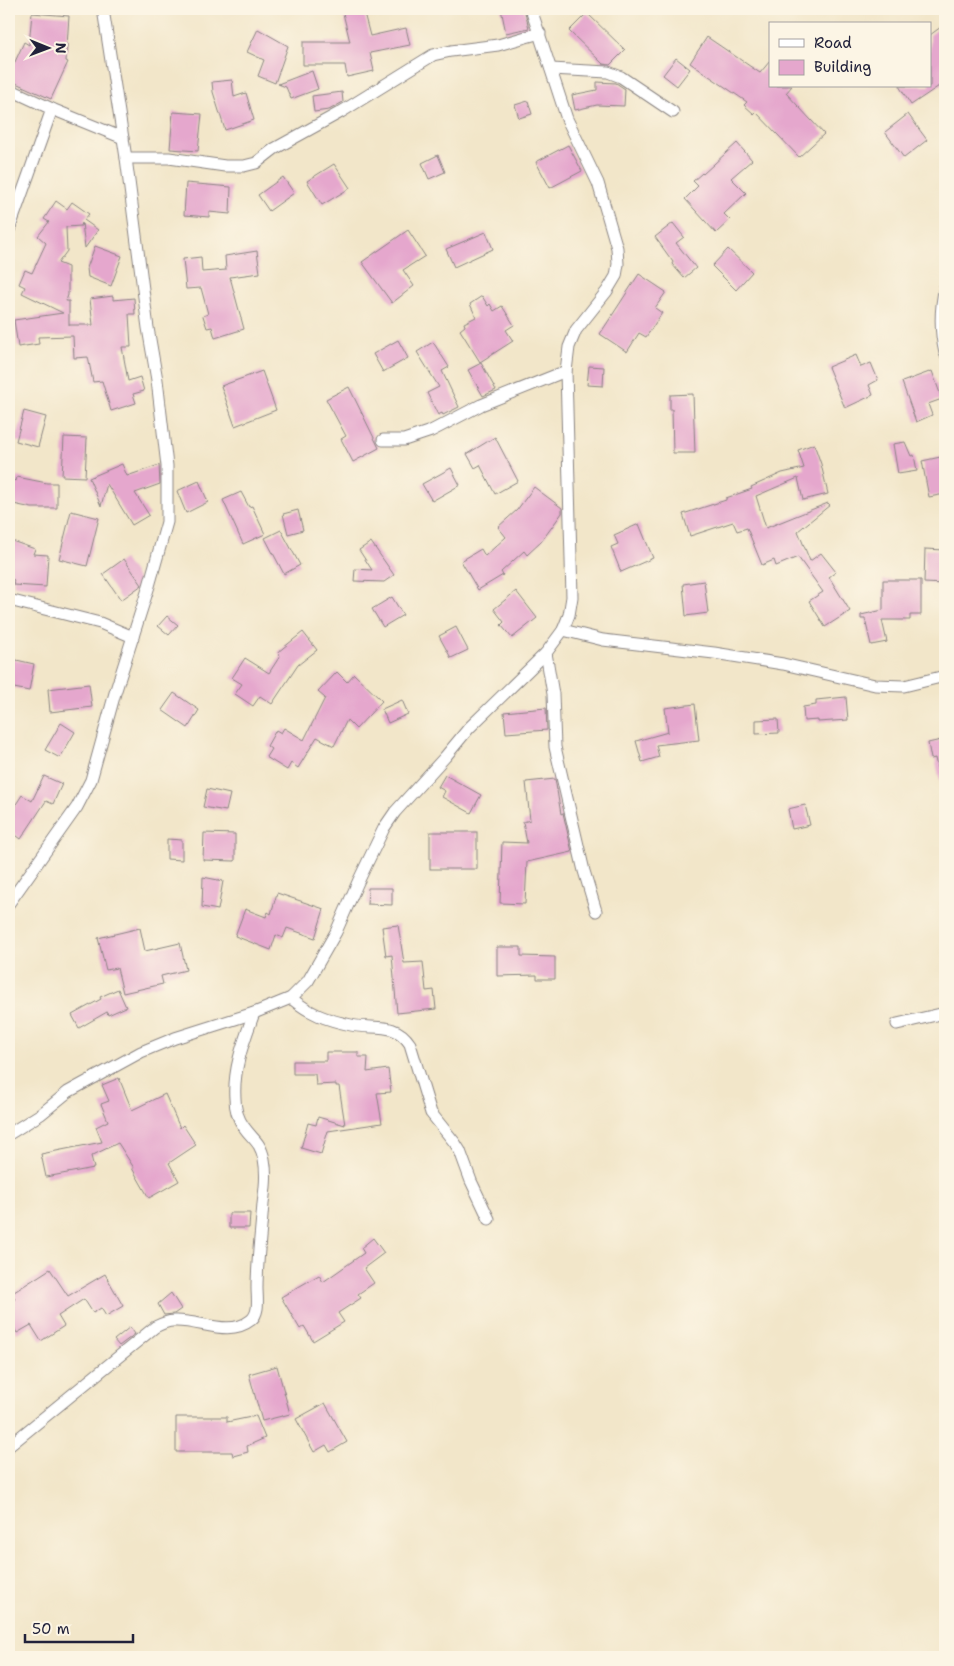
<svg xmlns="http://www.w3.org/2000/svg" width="954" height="1666" viewBox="0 0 954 1666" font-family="'Shantell Sans',sans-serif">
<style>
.building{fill:#e5a7cd}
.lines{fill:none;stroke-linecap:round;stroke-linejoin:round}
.street-casing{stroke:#8a8482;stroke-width:13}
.street{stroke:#fff;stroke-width:11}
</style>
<rect width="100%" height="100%" fill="#fcf5e5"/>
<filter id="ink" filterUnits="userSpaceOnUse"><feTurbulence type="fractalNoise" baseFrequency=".02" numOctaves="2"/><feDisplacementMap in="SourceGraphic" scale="10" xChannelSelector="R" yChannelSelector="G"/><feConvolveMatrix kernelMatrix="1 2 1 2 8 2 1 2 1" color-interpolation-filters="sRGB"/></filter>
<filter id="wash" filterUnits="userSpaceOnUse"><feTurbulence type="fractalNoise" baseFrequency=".0096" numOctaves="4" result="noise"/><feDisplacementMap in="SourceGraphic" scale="20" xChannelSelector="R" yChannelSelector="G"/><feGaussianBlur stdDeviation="1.12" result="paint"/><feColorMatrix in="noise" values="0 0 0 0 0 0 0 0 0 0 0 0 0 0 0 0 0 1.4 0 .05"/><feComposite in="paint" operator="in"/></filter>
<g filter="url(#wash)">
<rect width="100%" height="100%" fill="#f2e6c9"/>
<g id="blocks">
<g class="building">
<polygon points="342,9 363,9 370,36 406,28 410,45 370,53 374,71 347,77 345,65 303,65 303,42 350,42"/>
<polygon points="501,9 524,9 529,28 506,33"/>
<polygon points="32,13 69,16 66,61 68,62 51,99 9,80 9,75 24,42 29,45"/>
<polygon points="587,13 625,50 610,65 603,64 569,31"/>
<polygon points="945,24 945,82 911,105 899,86 930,86 930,35"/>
<polygon points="258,29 288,46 275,83 258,76 264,60 247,52"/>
<polygon points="707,37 760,73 770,61 770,86 792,86 786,93 824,134 799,157 756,112 754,114 744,105 747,102 690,63"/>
<polygon points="676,58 690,69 677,86 663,75"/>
<polygon points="312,71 318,89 291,99 286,87 278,84"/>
<polygon points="232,80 234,97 246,93 254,120 225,130 213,92 212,82"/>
<polygon points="597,82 616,83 625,89 624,106 597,105 575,110 572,95 597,90"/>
<polygon points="342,92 343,102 329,110 314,112 312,96"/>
<polygon points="528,101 532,114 519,118 515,105"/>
<polygon points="173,112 202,114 198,151 170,149"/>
<polygon points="908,114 927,140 904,158 885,132"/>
<polygon points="737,143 752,160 731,178 746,193 724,214 730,220 716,233 685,199 698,186 693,181 702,173 703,174"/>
<polygon points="568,145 582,171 550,188 536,162"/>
<polygon points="438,155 445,172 429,179 422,163"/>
<polygon points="334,164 350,188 322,205 307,181"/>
<polygon points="283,177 294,193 269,211 258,195"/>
<polygon points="186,183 231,187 230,214 209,212 209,217 184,215"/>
<polygon points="56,201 67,209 72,202 89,214 84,220 98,230 85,248 82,223 81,226 66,227 67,251 58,263 68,267 68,295 66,301 69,301 69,325 93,325 90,299 113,296 113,300 134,298 135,314 129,314 131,347 122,347 128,381 140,377 144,391 133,394 136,403 111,411 102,381 93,382 88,357 74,358 73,336 38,337 39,344 18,347 14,320 63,313 22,293 25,287 19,284 25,270 32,273 46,243 38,236 49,222 44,219"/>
<polygon points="673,223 684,237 676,243 696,268 684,278 672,264 673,262 655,237"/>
<polygon points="408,230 425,256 403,270 414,286 392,303 362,262"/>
<polygon points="486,232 493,249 454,267 446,249"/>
<polygon points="95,246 122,256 111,286 88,277 87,268"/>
<polygon points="728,249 752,272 736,290 712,266"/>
<polygon points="257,251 260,273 230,277 244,329 215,338 212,327 207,328 203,316 208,314 201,288 186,289 183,259 201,257 202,272 226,270 225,256"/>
<polygon points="639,274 666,292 655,308 662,313 646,337 639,333 627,352 600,334"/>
<polygon points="482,296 488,306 490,304 494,311 502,306 514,325 506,330 513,341 480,362 460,330 465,326 464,323 476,317 470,304"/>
<polygon points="398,340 408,358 383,372 373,354"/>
<polygon points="433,342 449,367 442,371 459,407 443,415 442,413 438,415 427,393 439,387 417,352"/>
<polygon points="856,355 861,367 871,363 878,380 869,385 873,395 845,408 828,367"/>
<polygon points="481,363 496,390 483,396 468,370"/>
<polygon points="589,366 604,367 603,386 587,385"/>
<polygon points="262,371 276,410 235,426 221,386"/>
<polygon points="932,371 942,399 928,404 932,415 916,422 902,382"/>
<polygon points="349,387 379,448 353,462 341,439 346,436 326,399"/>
<polygon points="693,394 695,453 673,453 672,409 670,409 670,395"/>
<polygon points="24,411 46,417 38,447 16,441"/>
<polygon points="64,437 87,438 85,477 62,476"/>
<polygon points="495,437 518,481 495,494 480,465 475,468 467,454"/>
<polygon points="905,442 911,456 914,455 917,471 898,474 893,444"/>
<polygon points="814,444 821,464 828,494 803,500 798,478 756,496 766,528 828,503 830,505 798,531 810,561 821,553 836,572 829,577 850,611 825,627 809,601 823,592 798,557 776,566 774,560 762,565 747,528 737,531 733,522 690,536 683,514 726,500 726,498 752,489 751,487 782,473 804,468 798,450"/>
<polygon points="945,456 945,494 929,497 922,461"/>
<polygon points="122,464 127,476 159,465 160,484 135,493 149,515 132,525 107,484 101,506 89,478"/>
<polygon points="451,468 460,485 432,501 422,484"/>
<polygon points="17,477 47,483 57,483 57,508 32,508 9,503 9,479 16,481"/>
<polygon points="199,481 208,502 186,513 177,491"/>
<polygon points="534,487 562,508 562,513 541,542 527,555 524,551 501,572 503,575 478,590 461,561 481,549 485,556 506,537 498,527 517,510"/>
<polygon points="241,492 249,507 252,506 265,534 243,544 223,500"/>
<polygon points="298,510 303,530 288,534 283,514"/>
<polygon points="71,511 99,518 87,566 59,559"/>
<polygon points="639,524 653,558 621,572 611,547 618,544 614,535"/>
<polygon points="281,530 300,565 284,574 265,538"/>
<polygon points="9,540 35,549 33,554 48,555 46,587 13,585 14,580 9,578"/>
<polygon points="371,542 394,575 384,582 354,581 355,569 372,570 359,550"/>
<polygon points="925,549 945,550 945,584 924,583"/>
<polygon points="124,559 142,585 121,600 103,574"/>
<polygon points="883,580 921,580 921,615 910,615 910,620 882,620 887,642 871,645 865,619 861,619 861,615 883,610"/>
<polygon points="704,581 708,613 686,616 683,584"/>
<polygon points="516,591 537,618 512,638 501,625 504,622 494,609"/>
<polygon points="392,597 403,615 383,627 372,609"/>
<polygon points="167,616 178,625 169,635 158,626"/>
<polygon points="456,627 468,650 451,658 439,636"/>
<polygon points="303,632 317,650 298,665 272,704 260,696 253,706 235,694 242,684 232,678 245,658 269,673 280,656 278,652"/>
<polygon points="12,659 34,664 29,691 9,687 9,674"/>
<polygon points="337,672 347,682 354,674 382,701 356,729 347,720 334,746 317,737 298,768 291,763 287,770 266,757 271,749 267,746 276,730 281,733 284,728 304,740 325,698 318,692"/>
<polygon points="89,684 92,707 50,712 48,689"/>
<polygon points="174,693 199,710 188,728 162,710"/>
<polygon points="846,697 848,720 818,722 818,720 804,721 803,707 816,705 816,700"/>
<polygon points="402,700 408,714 388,723 382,709"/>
<polygon points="695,704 699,740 656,745 659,757 642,762 636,741 668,732 665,708"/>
<polygon points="546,708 547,730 506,733 504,712"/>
<polygon points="778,719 779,733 756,734 756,720"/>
<polygon points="61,723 75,732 60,758 45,750"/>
<polygon points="945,739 945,781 940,781 935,758 931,759 928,743"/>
<polygon points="445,775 481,795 471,813 442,797 445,791 438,787"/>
<polygon points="44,776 62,784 53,804 46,801 21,839 9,830 9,815 22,795 32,801"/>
<polygon points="555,779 561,814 563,813 572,852 527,862 525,904 500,903 502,842 527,843 523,822 530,820 526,782"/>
<polygon points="207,789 230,794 226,811 203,807"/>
<polygon points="805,805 810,825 792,829 788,809"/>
<rect x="430" y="832" width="47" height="37"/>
<polygon points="204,833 235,834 235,861 203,860"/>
<polygon points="167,839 182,840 182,860 167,859"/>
<polygon points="203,877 223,881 218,910 202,907"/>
<polygon points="368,888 392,888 392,905 367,904"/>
<polygon points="277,893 324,909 315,938 287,928 283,938 276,935 271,950 235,936 245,909 266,917 268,912 271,914"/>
<polygon points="398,925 404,963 423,962 426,991 434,990 436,1009 397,1013 392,955 386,956 382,927"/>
<polygon points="140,928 145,951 180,943 186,970 161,976 163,984 123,993 117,968 106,970 98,938"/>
<polygon points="497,947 521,947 521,956 555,957 555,979 537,979 537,975 497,976"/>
<polygon points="118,989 126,1007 108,1015 107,1012 79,1028 72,1015 101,999 100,997"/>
<polygon points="326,1052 358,1052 358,1057 368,1057 367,1072 388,1069 391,1092 377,1093 382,1123 328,1131 321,1154 301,1148 308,1123 316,1125 318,1117 345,1125 339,1086 336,1086 336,1084 316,1085 315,1074 293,1074 293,1061 326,1061"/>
<polygon points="119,1078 132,1110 165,1094 180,1128 183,1125 196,1145 169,1163 179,1181 149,1198 132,1168 134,1168 118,1143 91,1156 94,1168 46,1177 41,1154 102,1142 96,1127 108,1121 101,1104 109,1101 102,1085"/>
<polygon points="229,1213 250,1213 249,1228 229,1228"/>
<polygon points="373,1238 384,1253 364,1268 374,1283 358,1294 361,1298 338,1313 344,1322 313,1341 304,1326 300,1329 281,1297 319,1275 323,1282 364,1253 361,1248"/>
<polygon points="50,1269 68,1296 105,1274 123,1306 106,1316 101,1308 93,1313 84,1299 58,1316 64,1326 41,1341 31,1325 17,1333 9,1320 9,1303 15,1299 11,1294"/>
<polygon points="171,1293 181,1309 174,1314 164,1315 158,1304"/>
<polygon points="130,1327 135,1334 119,1346 114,1340"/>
<polygon points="277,1366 290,1414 262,1421 249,1374"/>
<polygon points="325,1403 347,1442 330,1452 326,1445 314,1452 296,1419"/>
<polygon points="256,1416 265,1438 247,1446 248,1452 233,1456 232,1452 176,1452 176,1417 227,1417 227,1422"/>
</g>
</g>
</g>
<g filter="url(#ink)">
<use href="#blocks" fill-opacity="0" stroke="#8a8482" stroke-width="1"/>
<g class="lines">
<g class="street-casing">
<g id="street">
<polyline points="551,69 608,72 621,77 673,112"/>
<polyline points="9,89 52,109 123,138"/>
<polyline points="126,158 169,158 225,166 244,166 256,163 274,149 341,112 433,55 451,51 498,45 540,33"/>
<polyline points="9,230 52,109"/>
<path d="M945,287c-5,22 -5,45 0,66"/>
<polyline points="383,440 404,440 431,431 481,405 566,371"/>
<polyline points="9,600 100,623 133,637"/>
<polyline points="563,630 603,640 714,653 783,664 875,685 904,686 945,676"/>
<polyline points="546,653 553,694 555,747 584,871 596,911"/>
<polyline points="9,903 77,807 91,780 115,693 149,586 167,522 167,466 157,380 148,328 126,158 103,9"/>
<path d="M291,998c19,16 36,22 60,27 24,5 44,-4 59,19l21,69 24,30 5,8 11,30 18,38"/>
<polyline points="897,1024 945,1013"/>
<polyline points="9,1134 41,1114 68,1092 141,1052 175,1038 254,1013 291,998 308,981 336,932 358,882 384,828 395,812 445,757 469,728 546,653 563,630 569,615 572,597 566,371 569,347 576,330 607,291 616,276 618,264 617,248 598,183 567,119 531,9"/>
<path d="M9,1446l146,-119c6,-3 12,-6 18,-6 26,-2 55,17 78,-1 9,-7 6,-22 6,-32 0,-28 4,-56 6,-84 2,-15 4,-30 1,-45 -4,-18 -11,-19 -20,-32 -6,-8 -9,-19 -9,-29 -2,-30 9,-57 19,-85"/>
</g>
</g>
<use href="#street" class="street"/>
</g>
</g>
<rect width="954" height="1666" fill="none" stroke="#fcf5e5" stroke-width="30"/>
<rect x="769" y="22" width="162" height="65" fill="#fcf5e5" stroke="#a5a1a1"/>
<rect x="779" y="39" width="25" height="8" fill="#ffffff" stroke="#a5a1a1"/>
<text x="814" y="48" font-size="15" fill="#22223b">Road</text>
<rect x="779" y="60" width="25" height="15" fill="#e5a7cd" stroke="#a5a1a1"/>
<text x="814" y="72" font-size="15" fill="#22223b">Building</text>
<g transform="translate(48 48) rotate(91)" stroke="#fcf5e5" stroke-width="4" paint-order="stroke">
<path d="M0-4L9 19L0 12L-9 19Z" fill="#22223b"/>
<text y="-8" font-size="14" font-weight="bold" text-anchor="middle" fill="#22223b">N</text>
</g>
<path d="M25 1634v8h108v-8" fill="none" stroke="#22223b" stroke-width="2.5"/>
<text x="32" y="1634" font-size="15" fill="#22223b" stroke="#fcf5e5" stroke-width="4" paint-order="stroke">50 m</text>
</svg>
